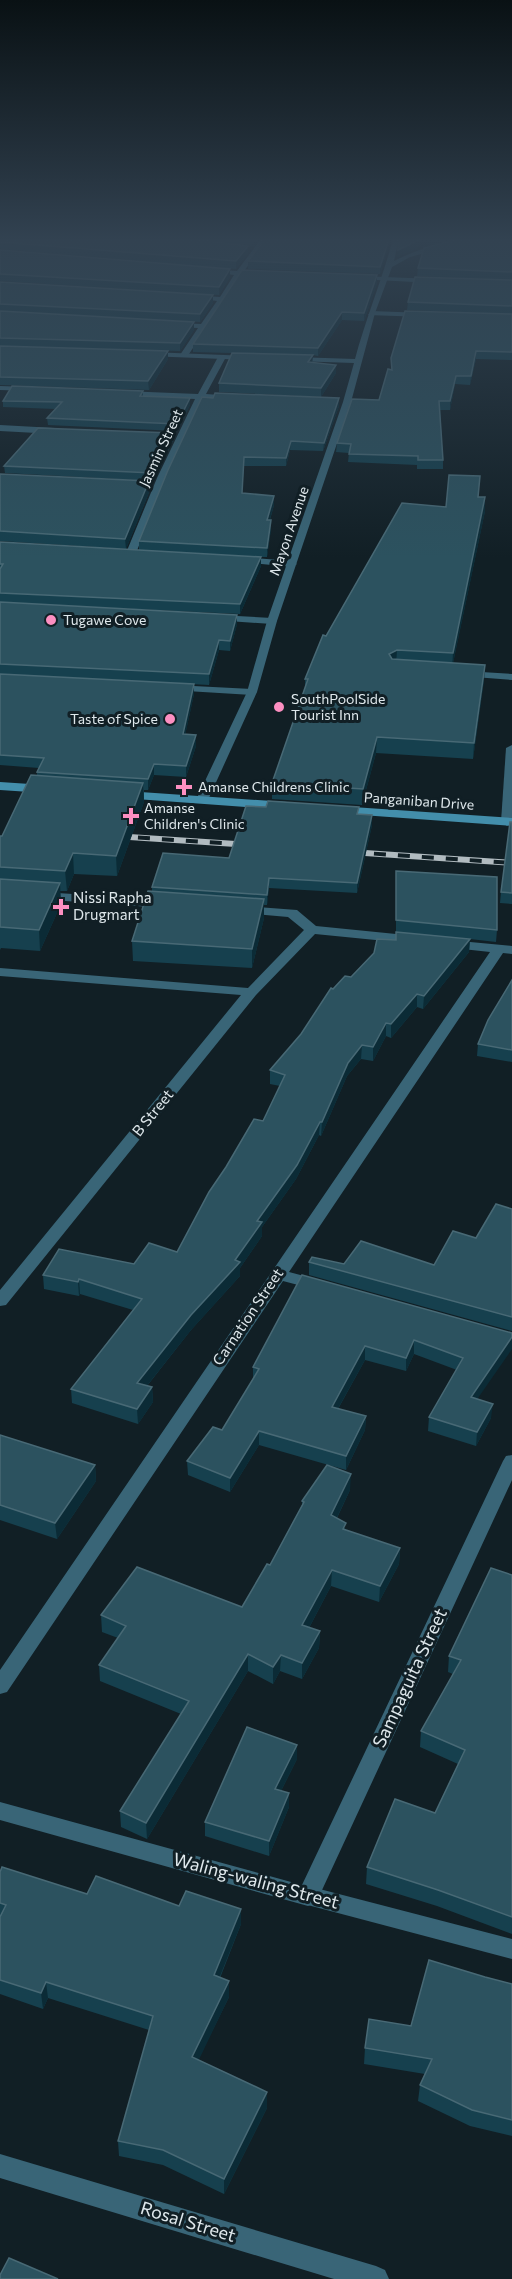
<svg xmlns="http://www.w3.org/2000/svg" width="512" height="2279" viewBox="0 0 512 2279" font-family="Commissioner,sans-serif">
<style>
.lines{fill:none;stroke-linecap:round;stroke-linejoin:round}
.minor{fill:#396577;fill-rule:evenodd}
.tertiary{fill:#396577;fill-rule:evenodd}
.secondary{fill:#438eab;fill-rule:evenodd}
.rail-casing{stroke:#b1bbc0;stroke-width:6}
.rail{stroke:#111f25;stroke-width:4;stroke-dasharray:12;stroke-linecap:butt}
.wall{fill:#16404e}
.shaded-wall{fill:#0b2b36}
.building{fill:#2c525f;stroke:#486975;stroke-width:1.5}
.poi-dot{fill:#fc8fc1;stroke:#111f25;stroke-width:2}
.labels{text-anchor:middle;stroke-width:6;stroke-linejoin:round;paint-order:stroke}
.far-street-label{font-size:14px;fill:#dfe8ec;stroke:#111f25}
.far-poi-label{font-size:14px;fill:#dfe8ec;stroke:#111f25;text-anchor:start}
.poi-label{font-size:15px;fill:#dfe8ec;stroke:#111f25;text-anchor:start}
.street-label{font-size:15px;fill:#dfe8ec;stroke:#111f25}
.near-street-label{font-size:18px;fill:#dfe8ec;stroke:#111f25}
</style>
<rect width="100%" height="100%" fill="#111f25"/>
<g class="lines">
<g class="minor">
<polygon points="261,239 268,239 244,271 263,274 260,276 241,275 187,357 181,357 180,355 198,328 174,327 170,325 174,323 201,324 217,301 188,297 192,295 220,297 234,275 206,271 209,269 237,271"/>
<polygon points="359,276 434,279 438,281 434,283 357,279"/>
<polygon points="371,311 425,313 429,315 425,317 368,315"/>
<polygon points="222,355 226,357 206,394 233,396 237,398 233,400 203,399 166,478 136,553 128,555 126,553 157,478 195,399 123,395 119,393 123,391 198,394 218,357"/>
<polygon points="0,386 30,387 34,389 30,391 0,390"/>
<polygon points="0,425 55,428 59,431 55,434 0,431"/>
<polygon points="243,557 292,561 297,564 292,567 240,562 240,558"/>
<polygon points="218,615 272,618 277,621 272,624 214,620 213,618"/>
<polygon points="465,671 512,674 512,680 461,676 461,672"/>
<polygon points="174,685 252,689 257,692 252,695 170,690 170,686"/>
<polygon points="512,745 512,823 507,826 501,822 506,748"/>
<polygon points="42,892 165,900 171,904 165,908 37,899 36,896 37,893"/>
<polygon points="246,906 297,910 316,926 416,936 423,940 416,944 315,934 256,995 6,1305 0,1306 0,1290 241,995 0,976 0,968 248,988 304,930 288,917 241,913 240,910 241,907"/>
<polygon points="449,940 512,946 512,954 503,953 289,1272 323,1281 325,1285 323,1289 317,1290 283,1281 7,1692 0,1694 0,1670 490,952 444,947 442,944"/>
<polygon points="308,1886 512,1939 512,1959 300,1903 297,1896 300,1889"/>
<polygon points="0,2154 376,2266 385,2270 389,2279 334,2279 0,2178"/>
</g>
<g class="tertiary">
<path d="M393,239h6l-5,22c23,-12 57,-22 83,-22l-67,18 -18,10 -17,46 -24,89 -74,219 -20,71 -49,108 -2,3h-8l-2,-3 51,-108 20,-71 76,-219 11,-39 -60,-2 -4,-2 4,-2 61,2c11,-41 27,-79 38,-120z"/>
<polygon points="150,352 249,356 253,358 249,360 147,356 146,354"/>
<polygon points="512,1455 512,1480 316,1903 308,1906 0,1820 0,1802 302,1885 503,1461 506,1456"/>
</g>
<g class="secondary">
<polygon points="0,782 45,785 51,789 45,793 0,790"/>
<polygon points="126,791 287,802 293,806 287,810 122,798 120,795"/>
<polygon points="338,806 512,818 512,826 334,813 332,810"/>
</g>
<g class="rail-casing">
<g id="rail">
<polyline points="114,836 251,845"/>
<polyline points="350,852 512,863"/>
</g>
</g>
<use href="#rail" class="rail"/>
</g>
<g class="wall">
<polygon points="0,239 248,254 236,269 0,249"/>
<polygon points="197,239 258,239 254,246"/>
<polygon points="391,239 380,274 248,269 248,261"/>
<polygon points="512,239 512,280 417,276 418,268"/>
<polygon points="0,250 230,277 219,295 0,281"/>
<polygon points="512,280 512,360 476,359 470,385 455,384 450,410 440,410 443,460 443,469 417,469 417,465 348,462 349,453 336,452 337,443 379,400 391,370 391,358 507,314 407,310 408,302"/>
<polygon points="0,282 213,303 200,322 0,311"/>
<polygon points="377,283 364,321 342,320 318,356 313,355 312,363 336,365 336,373 321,397 219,392 219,383 232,353 193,352 193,344"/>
<polygon points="0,311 194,330 180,351 0,346"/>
<polygon points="0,346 168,351 168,359 149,390 0,385"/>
<polygon points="143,391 143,396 190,405 177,431 48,425 47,418 56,409 3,407 3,401"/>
<polygon points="339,398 339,406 323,451 290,450 286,466 244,466 242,493 274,496 274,505 270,520 271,520 271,529 267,557 261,557 261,566 240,614 6,603 237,624 230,651 219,650 209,685 152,682 194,684 194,694 185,735 196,746 186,777 154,775 148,790 144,790 144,802 117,876 74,874 67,891 60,891 61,904 40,951 1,948 0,950 0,836 2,836 37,775 37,772 39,768 0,765 0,542 139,550 139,541 168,470"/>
<polygon points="172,433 173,440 154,481 5,473 4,466"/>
<polygon points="0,474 149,481 150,490 126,549 0,541"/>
<polygon points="478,497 485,511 453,663 485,665 484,680 473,759 376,753 362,805 272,799 272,783 305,689 305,679 326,636 446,507"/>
<polygon points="359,814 372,825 357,893 269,888 267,905 264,905 264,918 252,968 133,961 132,941 152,891 152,887 229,858"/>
<polygon points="512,822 512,904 500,903 501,892"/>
<polygon points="396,871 497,930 496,942 470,939 469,952 423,1009 417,1007 391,1038 386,1036 373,1061 361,1059 347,1076 321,1136 319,1135 296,1179 262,1227 262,1236 240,1268 240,1276 191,1330 147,1386 152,1387 153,1402 138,1424 72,1403 71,1389 133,1310 80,1294 79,1296 44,1289 43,1275 134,1264 177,1252 263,1121 280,1086 270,1084 270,1070 301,1034 333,989 351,977 396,940"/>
<polygon points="512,980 512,1062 477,1056 478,1044"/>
<polygon points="512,1209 512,1331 309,1275 309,1262 344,1264 434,1265 476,1238"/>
<polygon points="302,1275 512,1333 477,1399 491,1418 476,1446 428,1431 429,1417 457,1370 414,1354 406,1371 365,1360 338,1409 366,1416 365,1430 346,1470 259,1445 230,1492 188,1475 187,1461 222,1430 253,1379 253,1367"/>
<polygon points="0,1435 95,1465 96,1481 57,1539 0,1520"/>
<polygon points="350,1490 337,1518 346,1530 400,1548 399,1564 379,1602 331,1586 309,1628 320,1631 319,1648 302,1679 280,1671 273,1684 248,1671 147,1839 121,1827 120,1811 181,1714 100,1681 99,1665 118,1638 102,1632 101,1615 242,1607 270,1565 302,1505 302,1501"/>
<polygon points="512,1575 512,1934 437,1906 366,1884 367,1867 435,1813 458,1764 420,1747 421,1731 453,1674 448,1672 449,1656"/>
<polygon points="297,1759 281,1791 289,1807 269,1856 205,1836 205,1822"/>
<polygon points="0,1872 87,1894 179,1906 241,1924 220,1978 229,1997 198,2060 267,2108 224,2194 163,2165 119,2156 118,2141 149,2030 48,1998 43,2009 0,1994"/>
<polygon points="485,1977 512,1984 512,2136 470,2126 418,2101 420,2085 425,2074 364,2064 365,2048 411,2026"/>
</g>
<g class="shaded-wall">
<polygon points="254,239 258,239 254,246"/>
<polygon points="389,239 391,239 380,274 380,267"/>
<polygon points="419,239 423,239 417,249 397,257 398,250"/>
<polygon points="427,239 453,239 426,246"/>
<polygon points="248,246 248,254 236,269 236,261"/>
<polygon points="230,269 230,277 219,295 219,287"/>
<polygon points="377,275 377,283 364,321 364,313"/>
<polygon points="213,295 213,303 200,322 200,314"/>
<polygon points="342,312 342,320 318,356 318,348"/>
<polygon points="194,322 194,330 180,351 180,343"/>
<polygon points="168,351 168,359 149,390 148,381"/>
<polygon points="476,351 476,359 470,385 471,376"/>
<polygon points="313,355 312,364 308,362"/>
<polygon points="336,365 336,373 321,397 321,388"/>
<polygon points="456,376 455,384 450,410 450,401"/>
<polygon points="190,398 190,405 177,431 177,424"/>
<polygon points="339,398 339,406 323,451 324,443"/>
<polygon points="172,433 173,440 154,481 153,473"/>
<polygon points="291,441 290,450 286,466 286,458"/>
<polygon points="149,481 150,490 126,549 125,539"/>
<polygon points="274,496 274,505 267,529 267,520"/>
<polygon points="485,497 485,511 452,668 453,653"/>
<polygon points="271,520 271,529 267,557 267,548"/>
<polygon points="261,557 261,566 240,614 240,604"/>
<polygon points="237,615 237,624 230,651 230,641"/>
<polygon points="219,640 219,650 209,685 209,674"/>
<polygon points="397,650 396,665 389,654"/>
<polygon points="485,665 484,680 473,759 474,743"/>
<polygon points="194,684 194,694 183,745 183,734"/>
<polygon points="196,735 196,746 186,777 186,766"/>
<polygon points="377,737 376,753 362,805 363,789"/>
<polygon points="154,764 154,775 148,790 148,779"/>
<polygon points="143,783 144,802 117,876 116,856"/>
<polygon points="372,815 372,825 357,893 357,883"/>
<polygon points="73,853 74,874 67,891 65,871"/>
<polygon points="269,878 269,888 267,905 267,895"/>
<polygon points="60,883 61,904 40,951 39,930"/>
<polygon points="264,899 264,918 252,968 252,949"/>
<polygon points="470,939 469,952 423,1009 424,996"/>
<polygon points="417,994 417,1007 391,1038 391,1024"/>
<polygon points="386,1023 386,1036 373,1061 373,1047"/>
<polygon points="362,1045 361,1059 347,1076 321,1136 322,1122 348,1063"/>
<polygon points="320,1122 319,1135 296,1179 262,1227 262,1236 240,1268 240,1276 191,1330 138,1397 137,1383 235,1260 257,1221"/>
<polygon points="79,1279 80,1294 79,1296 78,1282"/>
<polygon points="512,1337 512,1349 469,1411 471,1397"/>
<polygon points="414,1340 414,1354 406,1371 406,1358"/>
<polygon points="365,1346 365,1360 331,1421 332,1407"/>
<polygon points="152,1387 153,1402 138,1424 137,1409"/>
<polygon points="493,1404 491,1418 476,1446 477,1432"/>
<polygon points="366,1416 365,1430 346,1470 346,1456"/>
<polygon points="259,1431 259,1445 230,1492 230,1478"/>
<polygon points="95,1465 96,1481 57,1539 55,1523"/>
<polygon points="351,1474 350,1490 330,1532 331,1515"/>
<polygon points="400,1548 399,1564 379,1602 380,1586"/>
<polygon points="332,1570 331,1586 302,1641 302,1625"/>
<polygon points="320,1631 319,1648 302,1679 302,1663"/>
<polygon points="248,1654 248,1671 147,1839 146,1823"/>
<polygon points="281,1655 280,1671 273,1684 273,1667"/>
<polygon points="297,1745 297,1759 275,1803 275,1789"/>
<polygon points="289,1793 289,1807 269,1856 269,1841"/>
<polygon points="241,1909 241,1924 214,1991 214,1975"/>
<polygon points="229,1981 229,1997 193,2072 192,2057"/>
<polygon points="46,1982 48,1998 43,2009 41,1993"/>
<polygon points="267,2092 267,2108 224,2194 224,2179"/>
</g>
<g class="building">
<polygon points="0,239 191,239 248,246 236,261 0,242"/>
<polygon points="265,239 389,239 380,267 248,261"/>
<polygon points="399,239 419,239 417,241 398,250"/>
<polygon points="458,239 512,239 512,272 418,268 424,248"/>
<polygon points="0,250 230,269 219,287 0,274"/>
<polygon points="242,270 377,275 364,313 342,312 318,348 193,344"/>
<polygon points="415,277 512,280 512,306 408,302"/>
<polygon points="0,282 213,295 200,314 0,304"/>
<polygon points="0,311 194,322 180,343 0,338"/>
<polygon points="405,311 512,314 512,352 476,351 471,376 456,376 450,401 439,401 443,460 418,460 418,456 349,454 351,444 337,443 352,399 379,400 388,369 392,370 391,358"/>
<polygon points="0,346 168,351 148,381 0,377"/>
<polygon points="232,353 313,355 308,362 336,365 321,388 219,383"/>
<polygon points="12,386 143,391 140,396 190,398 177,424 47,418 62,402 3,401"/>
<polygon points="215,393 339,398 324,443 291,441 286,458 244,457 242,493 274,496 267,520 271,520 267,548 139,541 168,470 202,397 213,398"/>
<polygon points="38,428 172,433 153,473 4,466"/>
<polygon points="0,474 149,481 125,539 0,531"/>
<polygon points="449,475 480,476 478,497 485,497 453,653 397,650 389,654 392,659 485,665 474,743 377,737 363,789 272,783 308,679 305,679 323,635 326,636 402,503 446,507"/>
<polygon points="0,542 261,557 240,604 0,593 0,569 3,564 0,564"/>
<polygon points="0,602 237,615 230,641 219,640 209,674 0,664"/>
<polygon points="0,674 194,684 183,734 196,735 186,766 154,764 148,779 37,772 44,758 0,755"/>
<polygon points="31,775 143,783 116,856 73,853 65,871 0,867 0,836 2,836"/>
<polygon points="268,801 359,807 357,814 372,815 357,883 269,878 267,895 152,887 163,853 229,858 246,806 266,807"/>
<polygon points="510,822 512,822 512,893 501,892"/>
<polygon points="396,871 497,877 497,930 396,920"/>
<polygon points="0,879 60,883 39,930 0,927"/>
<polygon points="148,891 264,899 252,949 132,941"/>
<polygon points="396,932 470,939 424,996 417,994 391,1024 386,1023 373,1047 362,1045 348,1063 322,1122 320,1122 297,1165 257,1221 262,1222 235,1260 240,1262 191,1315 137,1383 152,1387 137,1409 71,1389 142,1299 79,1279 78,1282 43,1275 59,1249 134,1264 149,1243 177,1252 209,1192 226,1167 254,1119 263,1121 285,1075 270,1070 301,1034 331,988 333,989 345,976 351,977 374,953 377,939 396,940"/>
<polygon points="512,980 512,1050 478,1044 488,1020"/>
<polygon points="496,1204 512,1209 512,1317 309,1262 312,1257 344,1264 361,1241 434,1265 453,1231 476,1238"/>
<polygon points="302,1275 512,1333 512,1337 471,1397 493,1404 477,1432 429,1417 463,1358 414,1340 406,1358 365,1346 332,1407 366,1416 346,1456 259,1431 230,1478 187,1461 213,1427 222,1430 259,1369 253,1367"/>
<polygon points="0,1435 95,1465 55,1523 0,1505"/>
<polygon points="327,1465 351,1474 331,1515 346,1523 343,1529 400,1548 380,1586 332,1570 302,1625 320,1631 302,1663 281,1655 273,1667 248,1654 146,1823 120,1811 189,1701 99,1665 126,1626 101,1615 137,1567 242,1607 267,1564 270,1565 304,1502 302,1501"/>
<polygon points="491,1568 512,1575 512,1917 438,1890 367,1867 395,1799 435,1813 465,1750 421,1731 461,1660 449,1656"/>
<polygon points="247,1727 297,1745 275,1789 289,1793 269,1841 205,1822"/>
<polygon points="2,1867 87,1894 96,1876 179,1906 186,1891 241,1909 214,1975 229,1981 192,2057 267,2092 224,2179 163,2150 118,2141 153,2016 46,1982 41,1993 0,1980 0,1917 6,1905 0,1903 0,1872"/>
<polygon points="429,1960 485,1977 512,1984 512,2120 472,2110 420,2085 432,2059 365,2048 369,2019 411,2026"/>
<polygon points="9,2258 58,2279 0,2279 0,2275"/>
</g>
<linearGradient id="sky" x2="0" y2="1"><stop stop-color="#091114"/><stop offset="0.43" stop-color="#324251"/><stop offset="1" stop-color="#324251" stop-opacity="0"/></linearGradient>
<rect width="512" height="558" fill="url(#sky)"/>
<g class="poi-dot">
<circle cx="51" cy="620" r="6"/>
<circle cx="279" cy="707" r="6"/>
<circle cx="170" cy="719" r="6"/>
<path d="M181 778h6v6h6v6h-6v6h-6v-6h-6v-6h6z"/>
<path d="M128 807h6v6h6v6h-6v6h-6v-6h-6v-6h6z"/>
<path d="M58 898h6v6h6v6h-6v6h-6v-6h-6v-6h6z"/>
</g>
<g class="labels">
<g class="far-street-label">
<text transform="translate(161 448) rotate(-65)" y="5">Jasmin Street</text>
<text transform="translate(289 531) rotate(-71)" y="5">Mayon Avenue</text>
<text transform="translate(419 801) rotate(4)" y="5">Panganiban Drive</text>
</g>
<g class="far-poi-label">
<text x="63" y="625">Tugawe Cove</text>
<text x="291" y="704">SouthPoolSide<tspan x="291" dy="16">Tourist Inn</tspan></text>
<text x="158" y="724" text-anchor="end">Taste of Spice</text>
<text x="198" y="792">Amanse Childrens Clinic</text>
<text x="144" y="813">Amanse<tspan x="144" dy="16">Children's Clinic</tspan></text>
</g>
<g class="poi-label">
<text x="73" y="903">Nissi Rapha<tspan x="73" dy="17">Drugmart</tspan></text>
</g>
<g class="street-label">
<text transform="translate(153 1113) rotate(-51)" y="5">B Street</text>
<text transform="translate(248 1317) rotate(-56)" y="5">Carnation Street</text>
</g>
<g class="near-street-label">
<text transform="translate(410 1678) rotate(-65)" y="6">Sampaguita Street</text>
<text transform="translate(256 1881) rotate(15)" y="6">Waling-waling Street</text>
<text transform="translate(188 2222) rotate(17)" y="6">Rosal Street</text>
</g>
</g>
</svg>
